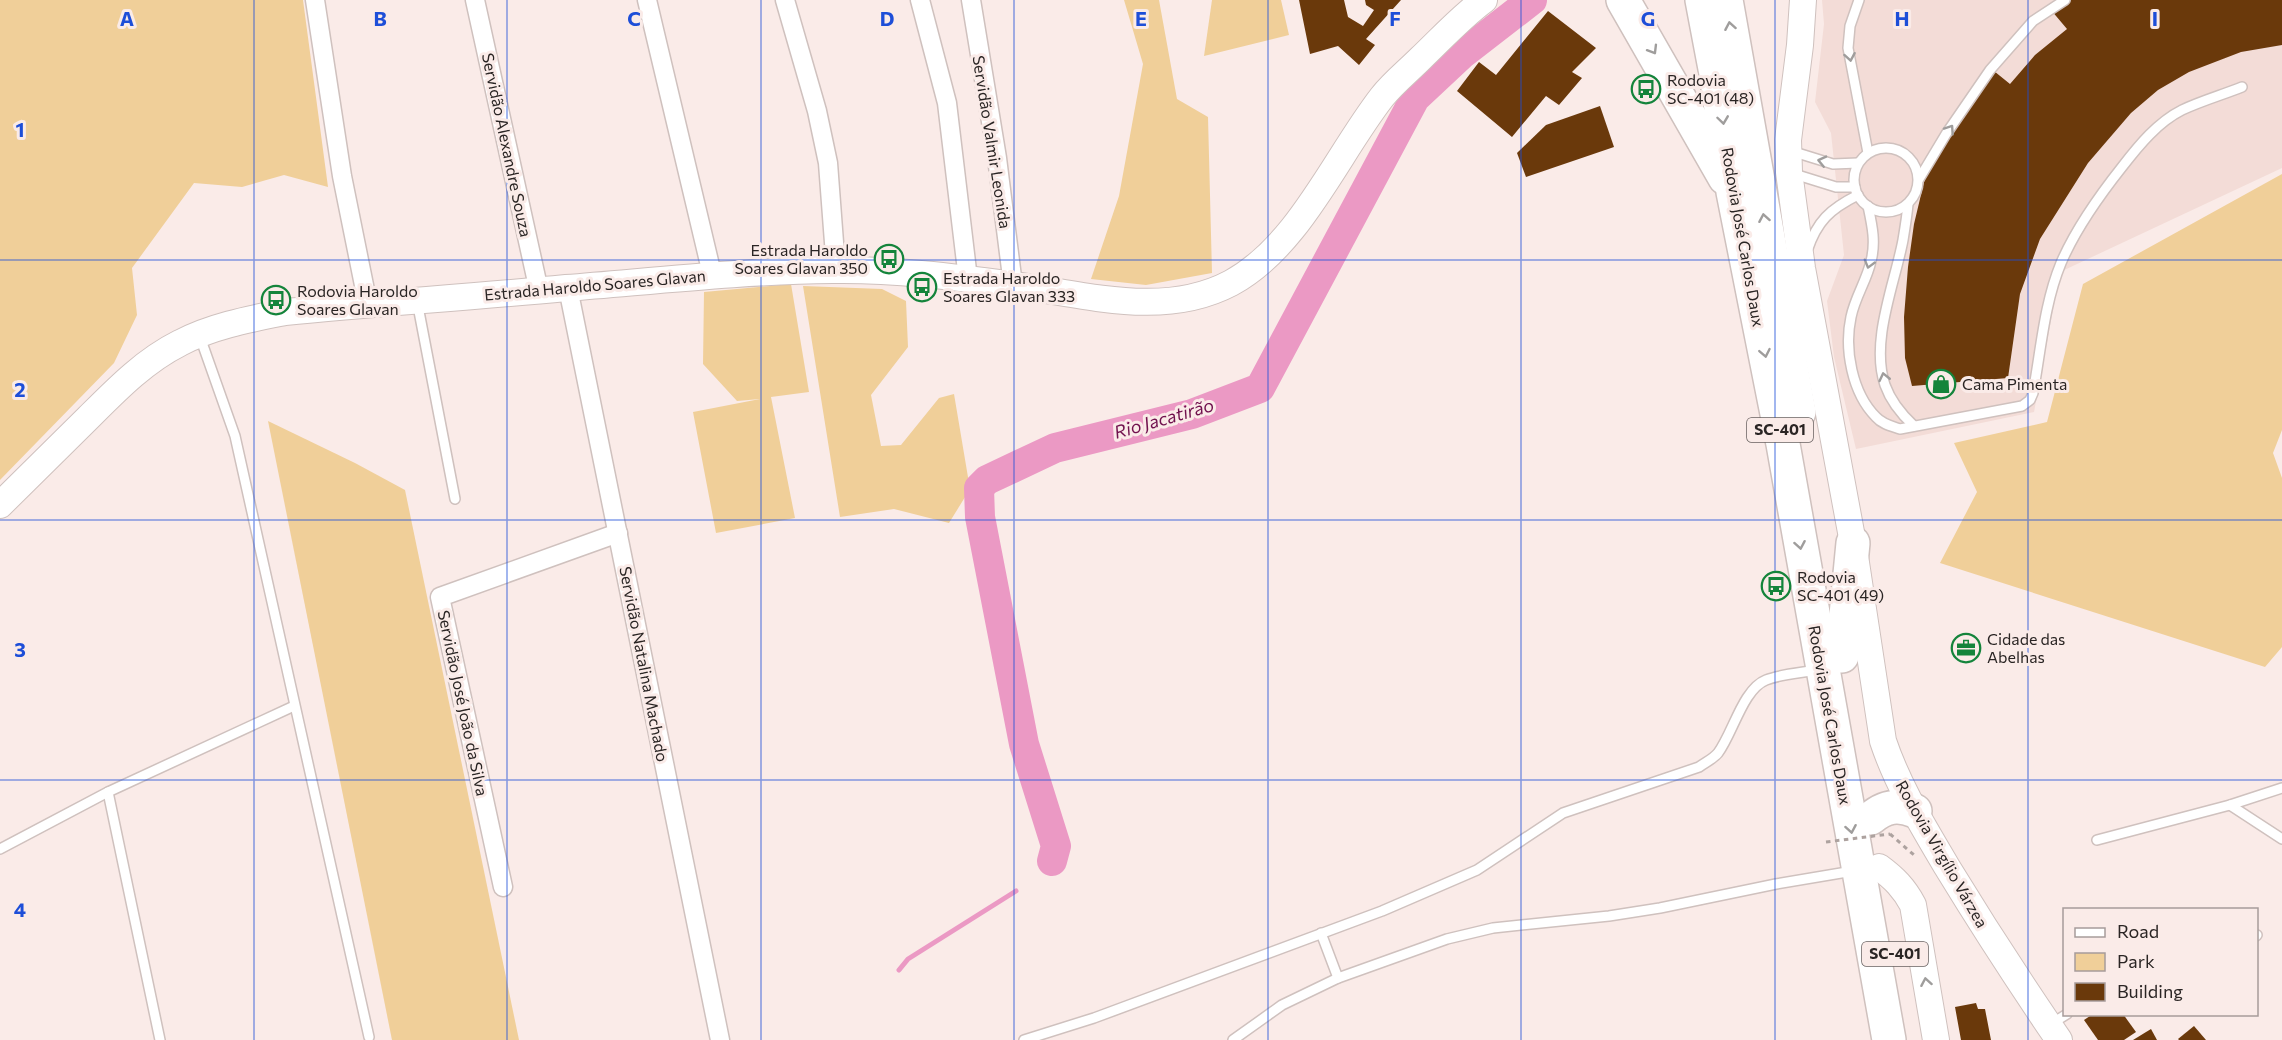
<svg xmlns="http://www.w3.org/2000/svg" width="2282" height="1040" viewBox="0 0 2282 1040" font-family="Commissioner,sans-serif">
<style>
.built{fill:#f3dcd7}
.green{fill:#f0cf99}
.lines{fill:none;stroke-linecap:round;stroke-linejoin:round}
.stream{stroke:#eb99c4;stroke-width:5}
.river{stroke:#eb99c4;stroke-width:30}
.building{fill:#6a390b}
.lane-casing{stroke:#cfc1be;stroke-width:12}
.street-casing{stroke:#cfc1be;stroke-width:21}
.secondary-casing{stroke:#cfc1be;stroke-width:28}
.highway-casing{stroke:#cfc1be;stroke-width:36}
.path{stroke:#ada29f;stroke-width:3;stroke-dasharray:4.5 4.5;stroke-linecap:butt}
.lane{stroke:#fff;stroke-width:9}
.street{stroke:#fff;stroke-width:18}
.secondary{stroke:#fff;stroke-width:26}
.highway{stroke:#fff;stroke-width:33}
.path-bridge{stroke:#ada29f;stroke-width:3;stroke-dasharray:4.5 4.5;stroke-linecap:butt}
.oneway{stroke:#9f9d9c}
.grid{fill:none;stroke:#1d4ed8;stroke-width:1.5;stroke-opacity:0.55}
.labels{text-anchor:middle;stroke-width:6;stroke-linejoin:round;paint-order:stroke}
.shield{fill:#faebe8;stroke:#68605f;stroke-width:1.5}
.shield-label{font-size:15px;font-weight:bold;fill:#2a2524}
.poi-label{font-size:16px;fill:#2a2524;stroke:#faebe8;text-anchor:start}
.street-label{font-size:16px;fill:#2a2524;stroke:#faebe8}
.water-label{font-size:18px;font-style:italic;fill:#71114e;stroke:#faebe8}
.grid-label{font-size:20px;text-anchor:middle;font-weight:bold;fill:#1d4ed8;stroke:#faebe8;stroke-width:6;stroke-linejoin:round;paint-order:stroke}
</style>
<rect width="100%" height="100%" fill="#faebe8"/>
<polygon class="built" points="1822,0 2282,0 2282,168 2060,272 2034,412 1856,449 1834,357 1827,301 1844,255 1831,133 1815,102 1824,24"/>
<g class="green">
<polygon points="0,0 303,0 328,187 284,175 242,187 194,183 132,268 137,315 114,363 0,480"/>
<polygon points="1124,0 1159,0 1177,99 1208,117 1212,273 1146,285 1091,279 1119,196 1143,64"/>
<polygon points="1212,0 1281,0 1289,35 1204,56"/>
<polygon points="2282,174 2282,430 2273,453 2282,478 2282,647 2265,667 1940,563 1977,492 1954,443 2047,422 2083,284"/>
<polygon points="791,284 809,392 771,397 795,518 716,533 693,412 760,399 737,401 703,364 704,292"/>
<polygon points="803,286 882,289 906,301 908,347 871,395 881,446 901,445 939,398 954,394 970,489 949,523 894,509 840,517"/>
<polygon points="268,421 355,463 405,490 519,1040 392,1040"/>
</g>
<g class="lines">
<polyline class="stream" points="899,970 908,959 1016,891"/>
<polyline class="river" points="1052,861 1056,846 1024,744 980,517 979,488 987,480 1055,448 1192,414 1260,388 1415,98 1461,55 1532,0"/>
</g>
<g class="building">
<polygon points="1299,0 1344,0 1348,17 1363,26 1374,10 1366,5 1365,0 1401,0 1366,39 1375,45 1359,65 1338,46 1310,54"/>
<polygon points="2064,0 2282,0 2282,45 2241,52 2189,72 2158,90 2131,113 2088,163 2040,239 2020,294 2008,378 1912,386 1905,358 1904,317 1908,267 1914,224 1925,178 1949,125 1989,67 2010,84 2035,55 2067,29 2051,10"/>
<polygon points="1548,11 1596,48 1572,72 1582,78 1559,105 1546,96 1512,137 1457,91 1479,62 1496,75"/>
<polygon points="1600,106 1614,147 1526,177 1517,153 1546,125"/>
<polygon points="1976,1003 1978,1009 1985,1009 1991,1040 1961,1040 1955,1007"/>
<polygon points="2093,1014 2123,1014 2136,1032 2124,1040 2098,1040 2084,1020"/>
<polygon points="2194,1026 2206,1040 2179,1040 2178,1039"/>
<polygon points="2151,1029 2157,1040 2133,1040"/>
</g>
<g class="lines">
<g class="lane-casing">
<g id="lane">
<polyline points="1859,0 1850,26 1848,48 1868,153"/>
<circle cx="1886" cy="180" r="32"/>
<polyline points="1791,151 1833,164 1858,163"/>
<polyline points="1791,173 1836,187 1855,187"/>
<polyline points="1919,179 1946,134 1990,70 2033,21 2065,0"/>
<path d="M1908,204c-1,12 -3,24 -5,36 -8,43 -33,101 -18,145 6,17 16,29 29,41"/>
<path d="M1868,206c4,19 8,36 3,55 -4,19 -16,36 -20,56 -7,32 1,76 25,100 6,7 15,9 24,12l122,-23 8,-6 3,-7c8,-43 11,-89 28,-130 15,-35 38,-67 61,-96 17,-22 36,-45 60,-57 19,-9 40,-15 60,-23"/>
<path d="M1807,251c10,-30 23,-42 51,-56"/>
<polyline points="417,301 455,499"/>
<polyline points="200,337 235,436 369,1037"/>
<polyline points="108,792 160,1040"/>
<polyline points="2230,805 2282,839"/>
<polyline points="2097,840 2230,805 2282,788"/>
<polyline points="0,849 108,792 294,706"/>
<polyline points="1321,933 1338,978"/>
<polyline points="2256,936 2257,935"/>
<polyline points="2051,1024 2067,1014"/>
<path d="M1024,1040l70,-22 288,-107 95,-41 86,-57 136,-46c7,-5 14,-8 19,-14 15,-20 25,-64 48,-73 15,-6 35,-7 50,-10"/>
<polyline points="1233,1040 1282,1005 1338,978 1447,939 1493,928 1609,916 1660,908 1776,884 1853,871"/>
</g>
</g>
<g class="street-casing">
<g id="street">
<polyline points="315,0 342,176 368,305"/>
<polyline points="475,0 539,291"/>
<polyline points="647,0 712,274"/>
<polyline points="785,0 817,111 828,163 836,269"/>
<polyline points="920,0 947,103 968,279"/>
<polyline points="971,0 997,158 1013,285"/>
<polyline points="568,288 720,1040"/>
<polyline points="503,887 440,597 618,533"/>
</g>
</g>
<g class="secondary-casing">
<g id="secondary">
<path d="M1803,0l-3,45 -12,95 1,32 13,96 51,275 30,198c15,45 40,85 64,126 36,59 73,116 112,173"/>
<path d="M0,505c29,-29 59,-58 88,-87 28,-28 56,-57 92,-75 32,-17 70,-24 105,-31 93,-9 187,-15 281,-24 89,-7 177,-17 267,-18 60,-1 122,7 181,15 71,9 149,34 217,-2 68,-37 105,-127 151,-186 11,-14 26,-26 38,-38 21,-20 41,-42 64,-59"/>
<path d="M1879,867c15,11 25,21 34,38l23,135"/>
</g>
</g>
<g class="highway-casing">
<g id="highway">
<polyline points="1623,0 1725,178"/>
<polyline points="1702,0 1716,74 1733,192 1783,444 1889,1040"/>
<polyline points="1726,0 1799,412"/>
<polyline points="1842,656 1853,543"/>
<path d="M1871,818c14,-12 27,-14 44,-7"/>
</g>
</g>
<polyline class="path" points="1890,834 1914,855"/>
<use href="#lane" class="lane"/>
<use href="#street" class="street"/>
<use href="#secondary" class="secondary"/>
<use href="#highway" class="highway"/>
<polyline class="path-bridge" points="1826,842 1890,834"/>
</g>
<defs><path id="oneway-chevron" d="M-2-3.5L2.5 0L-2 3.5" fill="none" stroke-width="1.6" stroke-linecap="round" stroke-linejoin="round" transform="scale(1.5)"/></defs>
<g class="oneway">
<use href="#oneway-chevron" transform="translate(1730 26) rotate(-100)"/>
<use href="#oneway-chevron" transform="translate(1653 50) rotate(59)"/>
<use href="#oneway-chevron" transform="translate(1850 57) rotate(80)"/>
<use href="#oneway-chevron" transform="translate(1723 120) rotate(82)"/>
<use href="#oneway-chevron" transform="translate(1950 129) rotate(-56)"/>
<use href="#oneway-chevron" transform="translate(1822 161) rotate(-167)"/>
<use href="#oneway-chevron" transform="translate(1764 218) rotate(-100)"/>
<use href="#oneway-chevron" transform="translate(1869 264) rotate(106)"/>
<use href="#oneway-chevron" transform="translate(1765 353) rotate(79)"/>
<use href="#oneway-chevron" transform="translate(1884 377) rotate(-103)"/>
<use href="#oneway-chevron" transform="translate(1800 545) rotate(80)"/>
<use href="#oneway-chevron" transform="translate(1851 829) rotate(80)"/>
<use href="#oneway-chevron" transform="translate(1926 982) rotate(-100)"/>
</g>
<path class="grid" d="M254,0v1040M507,0v1040M761,0v1040M1014,0v1040M1268,0v1040M1521,0v1040M1775,0v1040M2028,0v1040M0,260h2282M0,520h2282M0,780h2282"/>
<defs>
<g id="bus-ring" transform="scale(1.5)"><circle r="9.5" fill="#faebe8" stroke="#14843b" stroke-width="1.5"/><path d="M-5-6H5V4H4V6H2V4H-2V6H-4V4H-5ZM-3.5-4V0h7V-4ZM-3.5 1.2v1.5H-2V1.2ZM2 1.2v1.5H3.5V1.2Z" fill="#14843b"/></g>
<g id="shop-ring" transform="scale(1.5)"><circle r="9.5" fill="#faebe8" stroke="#14843b" stroke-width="1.5"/><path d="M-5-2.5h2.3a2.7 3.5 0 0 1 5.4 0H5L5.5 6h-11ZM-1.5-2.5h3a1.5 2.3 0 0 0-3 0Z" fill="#14843b"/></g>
<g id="office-ring" transform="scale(1.5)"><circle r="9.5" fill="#faebe8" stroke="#14843b" stroke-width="1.5"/><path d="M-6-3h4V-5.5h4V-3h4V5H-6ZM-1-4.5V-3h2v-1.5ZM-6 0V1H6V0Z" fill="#14843b"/></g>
</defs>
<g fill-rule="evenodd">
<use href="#bus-ring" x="1646" y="89"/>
<use href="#bus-ring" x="889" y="259"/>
<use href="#bus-ring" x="922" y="287"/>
<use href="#bus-ring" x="276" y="300"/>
<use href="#shop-ring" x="1941" y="384"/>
<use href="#bus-ring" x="1776" y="586"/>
<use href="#office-ring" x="1966" y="648"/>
</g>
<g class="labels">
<g class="shield">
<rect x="1747" y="418" width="66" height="24" rx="4.5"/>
<rect x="1862" y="942" width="66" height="24" rx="4.5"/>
</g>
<g class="shield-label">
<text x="1780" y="435">SC-401</text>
<text x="1895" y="959">SC-401</text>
</g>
<g class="poi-label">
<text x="1667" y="86">Rodovia<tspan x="1667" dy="18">SC-401 (48)</tspan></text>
<text x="868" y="256" text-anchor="end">Estrada Haroldo<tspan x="868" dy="18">Soares Glavan 350</tspan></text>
<text x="943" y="284">Estrada Haroldo<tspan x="943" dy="18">Soares Glavan 333</tspan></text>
<text x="297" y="297">Rodovia Haroldo<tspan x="297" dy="18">Soares Glavan</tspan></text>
<text x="1962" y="390">Cama Pimenta</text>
<text x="1797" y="583">Rodovia<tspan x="1797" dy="18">SC-401 (49)</tspan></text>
<text x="1987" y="645">Cidade das<tspan x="1987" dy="18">Abelhas</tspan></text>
</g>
<g class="street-label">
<text transform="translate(992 142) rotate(81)" y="6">Servidão Valmir Leonida</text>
<text transform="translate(507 145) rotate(78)" y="6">Servidão Alexandre Souza</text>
<text transform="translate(1743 237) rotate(80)" y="6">Rodovia José Carlos Daux</text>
<text transform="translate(595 285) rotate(-5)" y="6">Estrada Haroldo Soares Glavan</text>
<text transform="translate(644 664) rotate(79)" y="6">Servidão Natalina Machado</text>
<text transform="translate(463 703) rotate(78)" y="6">Servidão José João da Silva</text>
<text transform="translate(1830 715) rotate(80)" y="6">Rodovia José Carlos Daux</text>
<text transform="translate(1942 854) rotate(60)" y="6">Rodovia Virgílio Várzea</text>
</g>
<g class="water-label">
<text transform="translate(1164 419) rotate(-16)" y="6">Rio Jacatirão</text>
</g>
</g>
<g class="grid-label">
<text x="127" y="26">A</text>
<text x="380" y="26">B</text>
<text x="634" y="26">C</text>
<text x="887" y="26">D</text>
<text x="1141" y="26">E</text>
<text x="1395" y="26">F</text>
<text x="1648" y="26">G</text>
<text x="1902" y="26">H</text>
<text x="2155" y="26">I</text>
<text x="20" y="137">1</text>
<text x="20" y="397">2</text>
<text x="20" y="657">3</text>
<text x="20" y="917">4</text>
</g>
<rect x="2063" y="908" width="195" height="108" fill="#faebe8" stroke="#a79c9a" stroke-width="1.5"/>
<rect x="2075" y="928" width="30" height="9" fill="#ffffff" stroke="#a79c9a" stroke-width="1.5"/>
<text x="2117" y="938" font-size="18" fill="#2a2524">Road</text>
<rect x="2075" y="953" width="30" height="18" fill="#f0cf99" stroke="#a79c9a" stroke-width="1.5"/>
<text x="2117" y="968" font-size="18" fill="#2a2524">Park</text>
<rect x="2075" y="983" width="30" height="18" fill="#6a390b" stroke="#a79c9a" stroke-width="1.5"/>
<text x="2117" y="998" font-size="18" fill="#2a2524">Building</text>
</svg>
